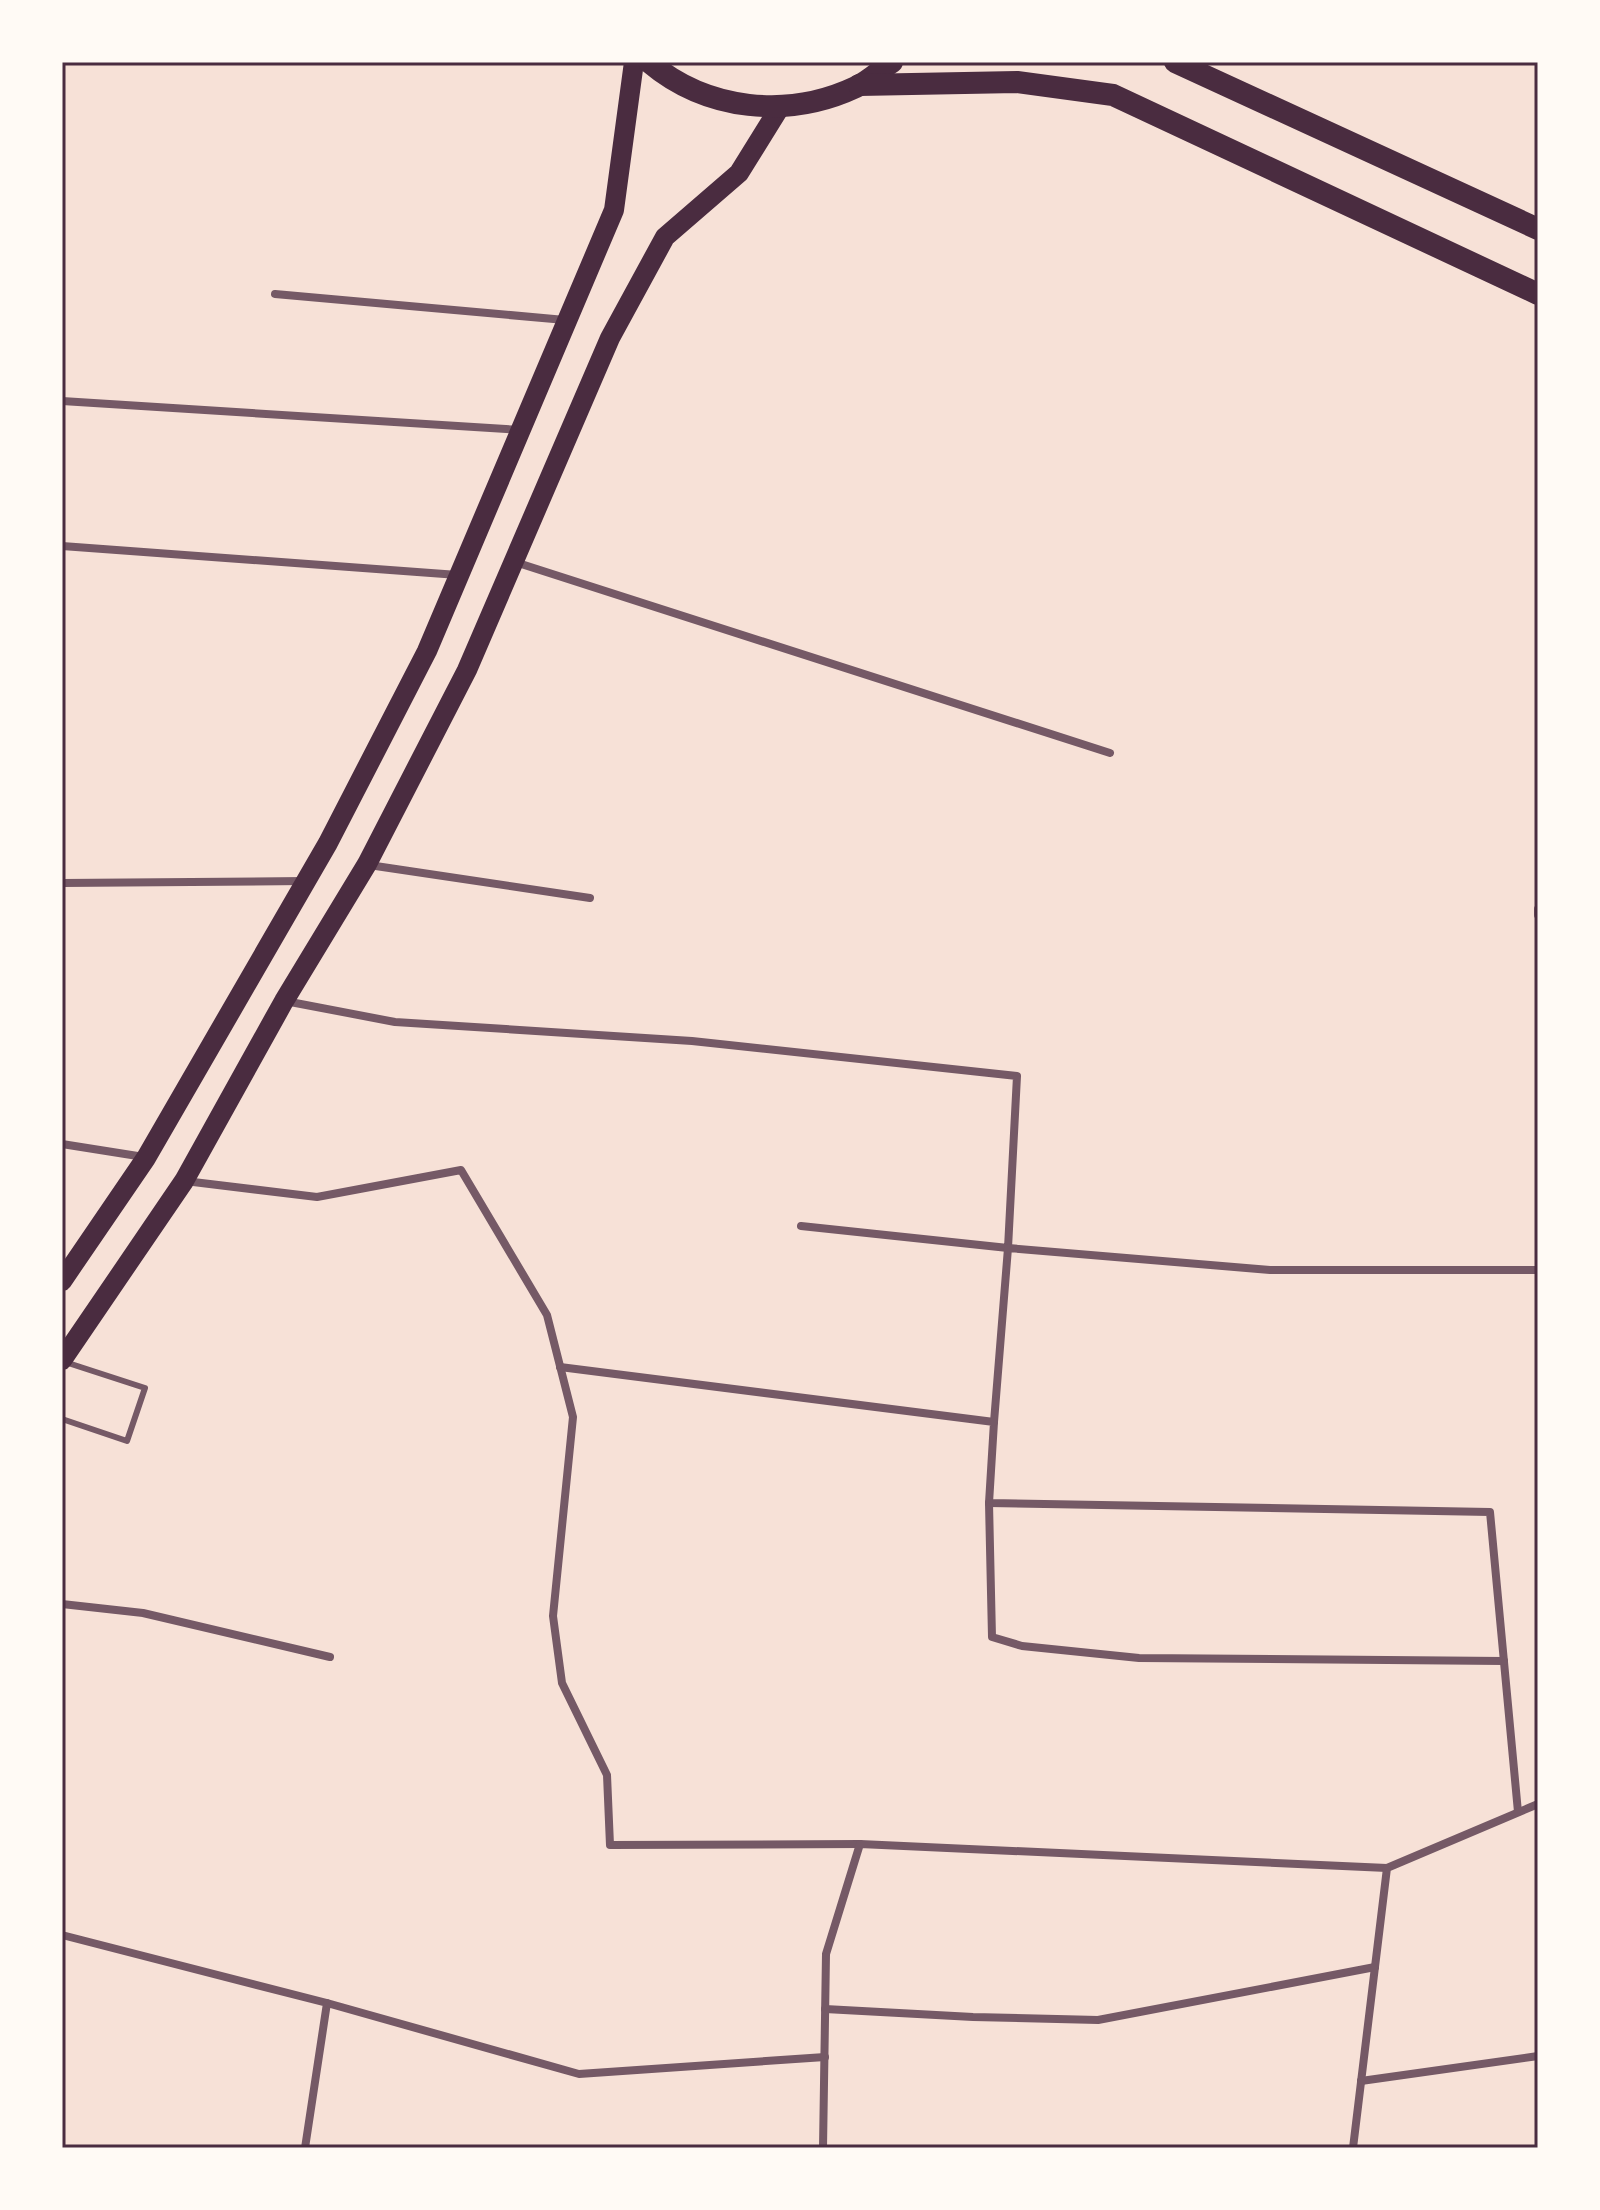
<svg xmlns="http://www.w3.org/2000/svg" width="1600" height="2210" viewBox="0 0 1600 2210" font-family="Jost,sans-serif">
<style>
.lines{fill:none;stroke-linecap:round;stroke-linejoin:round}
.service{stroke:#755966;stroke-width:6}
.minor{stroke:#755966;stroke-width:8}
.primary{stroke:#4a2c40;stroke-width:20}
.trunk{stroke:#4a2c40;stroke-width:22}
.neatline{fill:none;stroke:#4a2c40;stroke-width:3}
</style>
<rect width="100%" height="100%" fill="#f7e1d7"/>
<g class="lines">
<polyline class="service" points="62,1419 127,1441 145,1388 65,1362"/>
<g class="minor">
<polyline points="275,294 565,320"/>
<polyline points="62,401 520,430"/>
<polyline points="62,546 458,575"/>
<polyline points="515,562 1110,753"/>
<polyline points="369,865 590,898"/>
<polyline points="62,883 305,881"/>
<polyline points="1538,909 1538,915"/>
<polyline points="285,1001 395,1022 692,1041 1017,1076 1008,1248 801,1226"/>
<polyline points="62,1144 144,1157"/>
<polyline points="185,1181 317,1197 461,1170 547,1315 573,1417 553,1616 562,1683 607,1775 610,1845 860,1844"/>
<polyline points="560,1367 994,1422 989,1503 1490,1512 1518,1812"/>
<polyline points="994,1422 1008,1248 1270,1270 1538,1270"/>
<polyline points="989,1503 992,1637 1022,1646 1139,1658 1504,1661"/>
<polyline points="62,1604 143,1613 330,1657"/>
<polyline points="62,1935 327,2003 305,2148"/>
<polyline points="327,2003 579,2074 825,2057"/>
<polyline points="825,2009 973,2017 1098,2020 1375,1967"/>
<polyline points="1361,2081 1538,2056"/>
<polyline points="823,2148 826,1954 860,1844 1387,1868"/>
<polyline points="1353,2148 1387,1868 1538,1804"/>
</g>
<g class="primary">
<polyline points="62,1281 146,1158 328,843 427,651 614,210 634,62"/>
<polyline points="62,1360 184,1181 284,1001 367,864 467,670 610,338 665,237 739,173 780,107"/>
</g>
<g class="trunk">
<path d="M649,62c58,49 139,57 207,25 13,-6 24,-17 36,-25"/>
<polyline points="1175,62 1538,229"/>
<polyline points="859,85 1017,82 1113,95 1538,294"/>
</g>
</g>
<rect width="1600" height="2210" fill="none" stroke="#fffaf5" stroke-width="128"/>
<rect x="64" y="64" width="1472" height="2082" class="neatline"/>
</svg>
